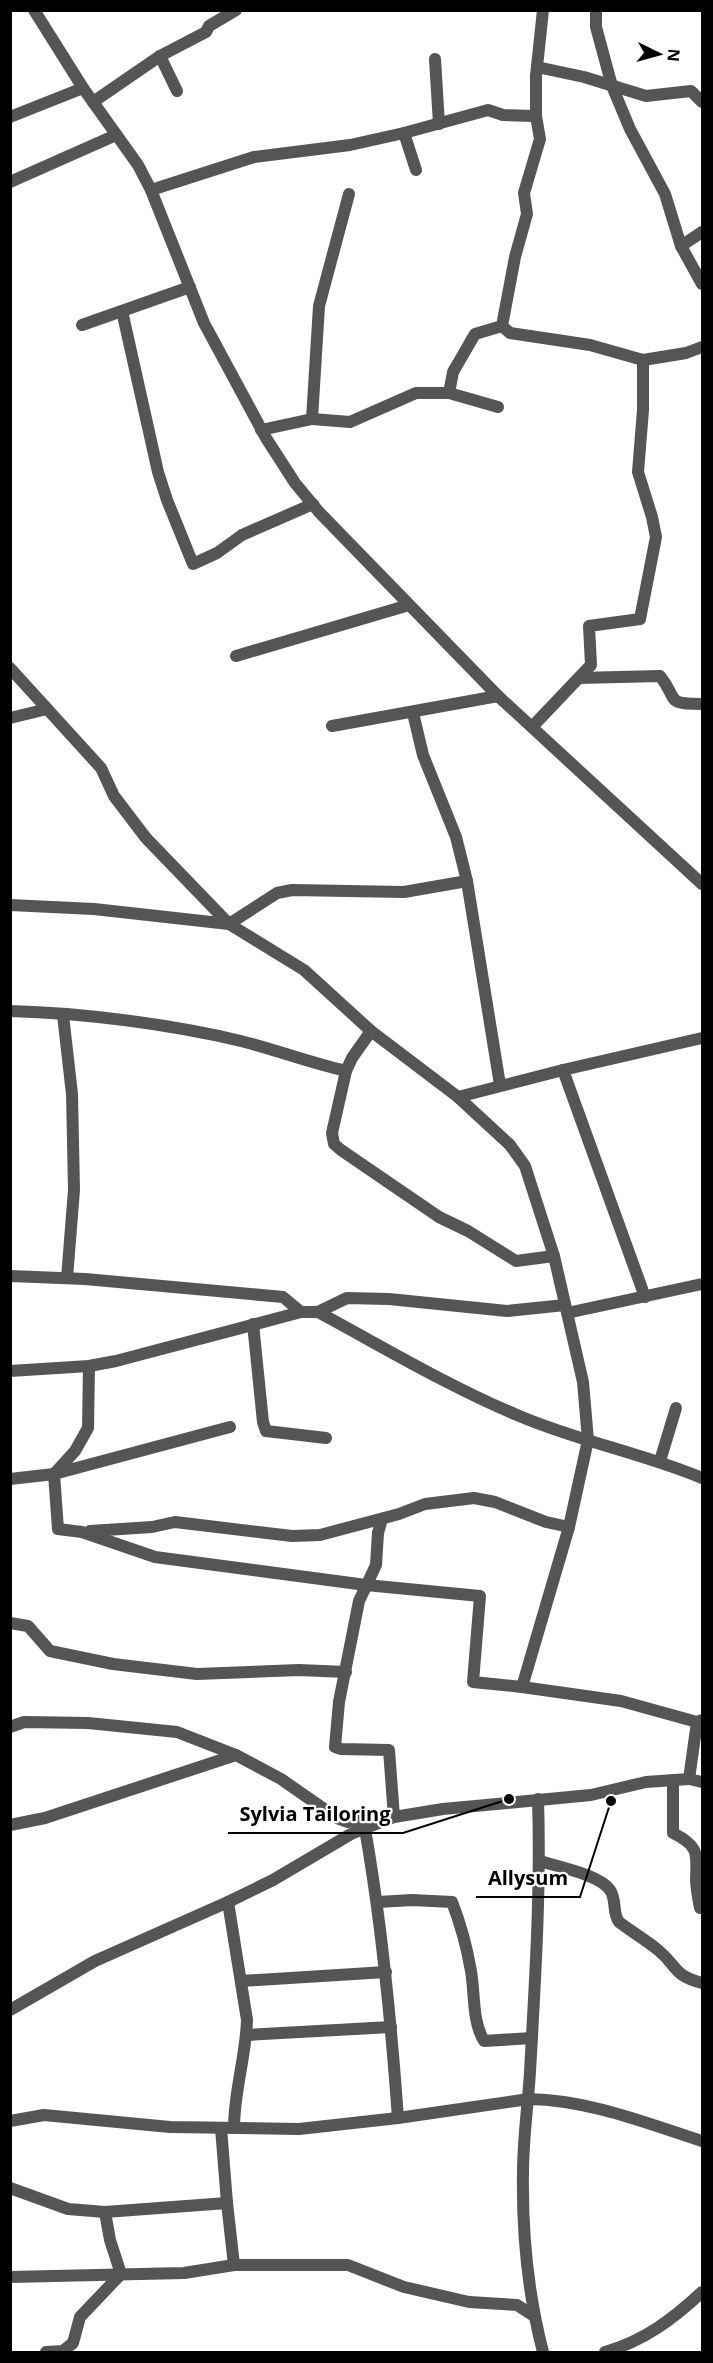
<svg xmlns="http://www.w3.org/2000/svg" width="713" height="2363" viewBox="0 0 713 2363" font-family="'Open Sans',sans-serif">
<style>
.lines{fill:none;stroke-linecap:round;stroke-linejoin:round}
.minor{stroke:#555;stroke-width:12}
.leader{fill:none;stroke:#000;stroke-width:2}
.callout-dot{fill:#000;stroke:#fff;stroke-width:2}
.callout-label{font-size:20px;text-anchor:middle;font-weight:bold;fill:#000;stroke:#fff;stroke-width:4.5;stroke-linejoin:round;paint-order:stroke}
</style>
<rect width="100%" height="100%" fill="#fff"/>
<g class="lines">
<g class="minor">
<polyline points="34,10 83,88 138,165 151,190 204,323 266,438 295,483 319,512 498,696 702,884"/>
<polyline points="543,10 536,76 536,116 540,139 524,193 527,214 515,257 502,326 510,333 590,345 643,360 686,353 702,347"/>
<polyline points="596,10 596,27 612,86 630,129 665,194 681,246"/>
<polyline points="160,56 177,91"/>
<polyline points="435,59 439,124"/>
<polyline points="537,67 584,77 646,96 691,91 702,102"/>
<polyline points="93,102 160,56 206,32 209,26 236,10"/>
<polyline points="10,117 83,88"/>
<polyline points="404,133 416,170"/>
<polyline points="10,182 116,135"/>
<polyline points="151,190 254,157 350,145 404,133 488,110 503,115 536,116"/>
<polyline points="702,232 681,246 702,284"/>
<polyline points="122,311 158,472 167,500 193,564 217,553 242,535 313,504"/>
<polyline points="82,325 190,287"/>
<polyline points="498,407 449,393 453,372 475,334 502,326"/>
<polyline points="312,419 350,422 416,393 449,393"/>
<polyline points="261,430 312,419 319,306 349,194"/>
<polyline points="236,656 409,605"/>
<polyline points="10,668 101,768 114,796 146,838 229,924 304,970 371,1031 458,1097 510,1145 525,1166 554,1256 583,1382 588,1440 569,1527 522,1687 621,1701 697,1722"/>
<path d="M579,678l81,-2c19,24 4,28 42,28"/>
<polyline points="413,713 423,755 456,837 467,881 500,1085"/>
<polyline points="10,718 47,709"/>
<polyline points="332,726 498,696"/>
<polyline points="532,727 591,665 589,626 640,619 656,537 652,517 638,472 643,410 643,360"/>
<polyline points="10,905 94,909 229,924 277,893 292,890 404,892 467,881"/>
<path d="M10,1011c74,2 159,13 231,30 35,9 70,22 105,30l6,-13 19,-27"/>
<polyline points="63,1015 72,1094 74,1190 67,1278"/>
<polyline points="563,1070 645,1297"/>
<polyline points="346,1071 332,1133 334,1144 341,1150 439,1217 468,1231 516,1261 554,1256"/>
<polyline points="458,1097 563,1070 702,1038"/>
<polyline points="10,1276 85,1279 283,1297 301,1312"/>
<polyline points="318,1312 347,1298 389,1299 507,1311 565,1305"/>
<polyline points="567,1313 702,1284"/>
<polyline points="253,1324 263,1422 266,1431 326,1438"/>
<polyline points="89,1366 88,1428 75,1451 54,1474 58,1529 82,1532 155,1557 366,1585 480,1596 473,1682 522,1687"/>
<path d="M10,1371l79,-5 27,-5 185,-49h17c65,35 130,74 199,103 60,26 125,38 185,63"/>
<polyline points="660,1461 676,1408"/>
<polyline points="10,1479 54,1474 230,1427"/>
<polyline points="90,1531 152,1527 175,1522 292,1536 320,1535 399,1514 425,1504 474,1498 495,1502 546,1522 569,1527"/>
<polyline points="10,1623 28,1626 50,1651 113,1664 197,1674 299,1670 346,1672"/>
<polyline points="10,1727 24,1722 88,1723 177,1732 236,1755 281,1779 337,1818 348,1822 394,1817 389,1750 341,1749 335,1747 339,1702 359,1601 376,1565 378,1533 382,1519"/>
<polyline points="689,1779 702,1782"/>
<path d="M673,1780v53c26,13 24,20 23,46 0,9 2,19 4,29"/>
<path d="M538,1799c3,91 -3,182 -8,273 -2,33 -7,67 -7,100 -1,60 5,122 20,180"/>
<polyline points="10,1825 45,1818 236,1755"/>
<path d="M365,1829c17,96 26,192 33,289"/>
<path d="M540,1861c19,6 60,14 70,29 7,10 2,23 9,32 13,10 27,18 39,28 20,16 14,25 44,33"/>
<path d="M228,1902l19,118c-1,36 -13,71 -13,108"/>
<path d="M378,1902l34,-2 40,2c9,23 15,46 19,69 4,23 1,50 13,70l48,-3"/>
<polyline points="241,1981 386,1972"/>
<polyline points="10,2010 95,1961 228,1902 273,1880 351,1834 394,1817 443,1809 591,1795 646,1782 689,1779 697,1722 702,1720"/>
<polyline points="247,2035 391,2027"/>
<path d="M10,2121l34,-6 126,12 129,2 99,-11 131,-19c60,1 117,24 173,42"/>
<polyline points="221,2128 227,2203"/>
<polyline points="10,2188 68,2209 105,2212 227,2203 234,2265 348,2265 404,2287 469,2302 517,2305 534,2316"/>
<polyline points="10,2277 184,2273 234,2265"/>
<polyline points="46,2352 63,2351 73,2343 80,2317 121,2274 110,2240 105,2212"/>
<path d="M605,2352c39,-11 68,-33 97,-60"/>
</g>
</g>
<path class="leader" d="M509 1799L403 1833H228M611 1801L580 1897H476"/>
<g class="callout-dot">
<circle cx="509" cy="1799" r="6"/>
<circle cx="611" cy="1801" r="6"/>
</g>
<g class="callout-label">
<text x="315" y="1821">Sylvia Tailoring</text>
<text x="528" y="1885">Allysum</text>
</g>
<rect width="713" height="2363" fill="none" stroke="#000000" stroke-width="24"/>
<g transform="translate(659 54) rotate(95)" stroke="#ffffff" stroke-width="4.5" paint-order="stroke">
<path d="M0-4.5L10 22L0 15L-10 22Z" fill="#000000"/>
<text y="-9" font-size="16" font-weight="bold" text-anchor="middle" fill="#000000">N</text>
</g>
</svg>
